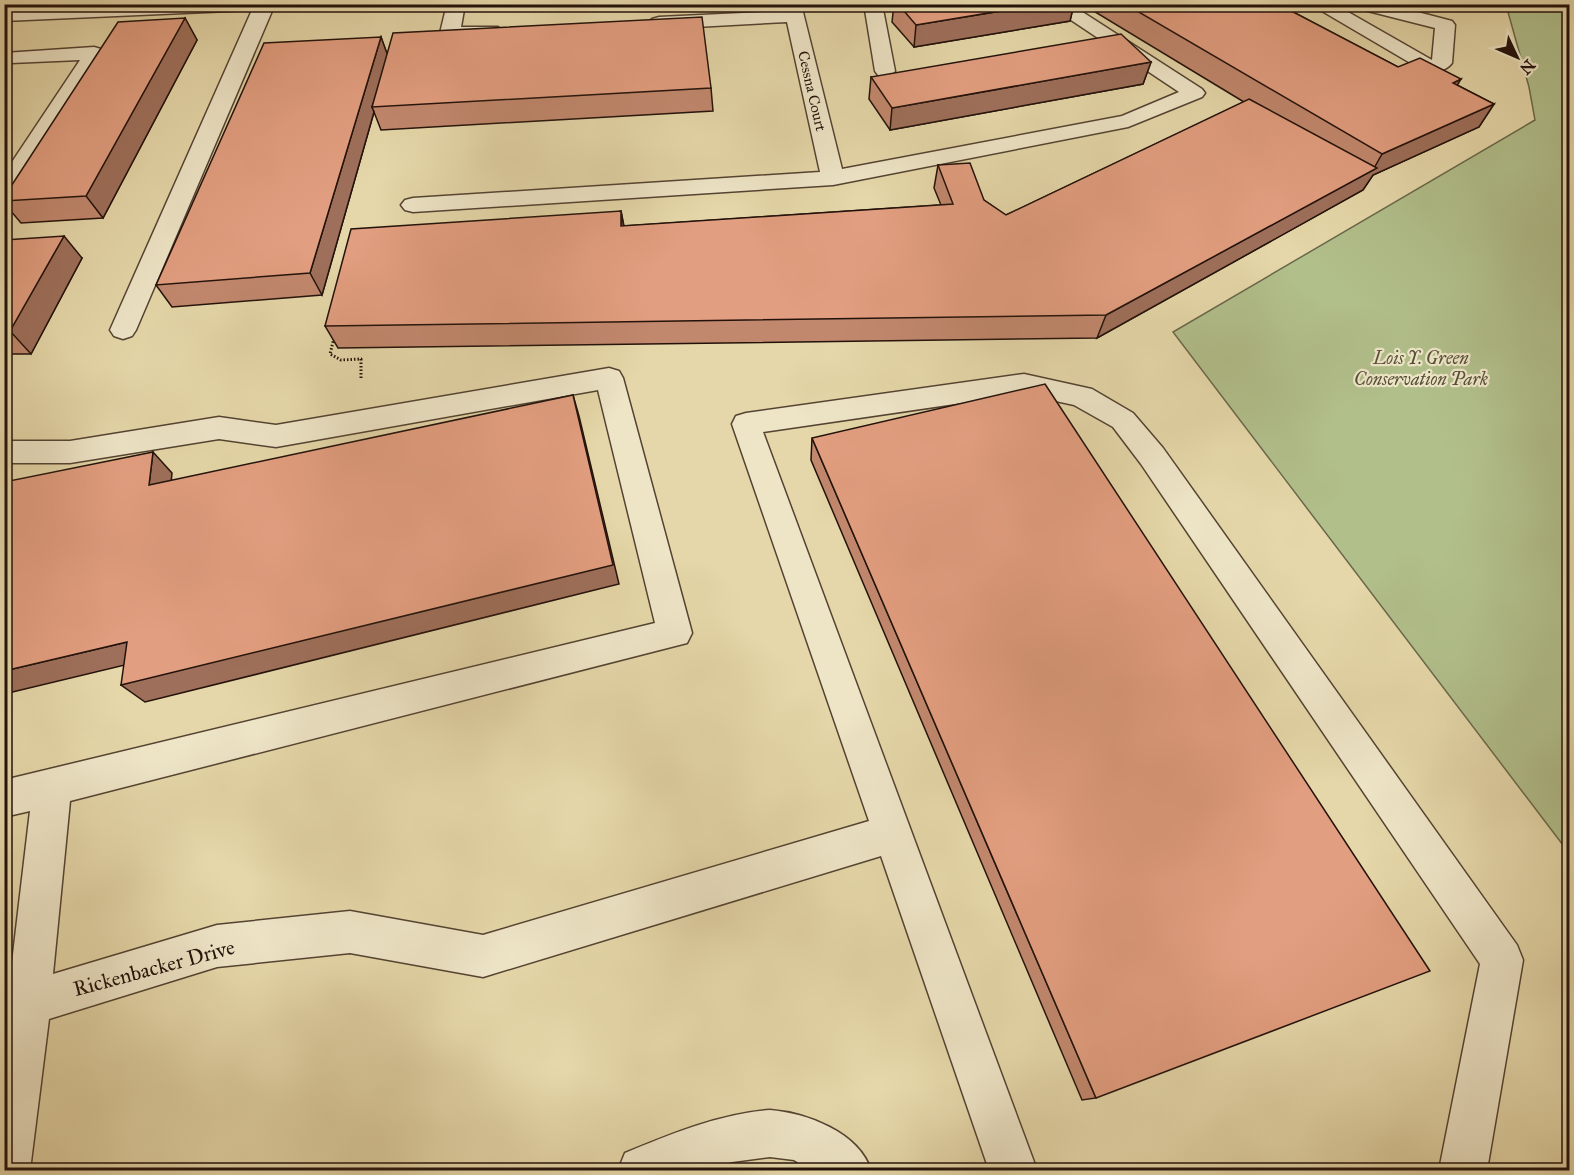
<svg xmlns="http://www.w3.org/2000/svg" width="1574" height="1175" viewBox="0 0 1574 1175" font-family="'IM FELL Great Primer',serif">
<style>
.green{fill:#b1bf8b;stroke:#6a684b;stroke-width:1.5}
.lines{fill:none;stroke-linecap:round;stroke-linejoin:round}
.minor-casing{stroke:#544332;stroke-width:3}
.path{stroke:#23120b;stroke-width:3;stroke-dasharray:1.5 2;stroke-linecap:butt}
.minor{fill:#eee5c7;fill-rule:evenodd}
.wall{fill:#c2886e;stroke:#23120b;stroke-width:1.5}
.shaded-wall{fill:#9e6f5a;stroke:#23120b;stroke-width:1.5}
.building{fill:#e29e80;stroke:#23120b;stroke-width:1.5}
.labels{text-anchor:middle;stroke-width:4.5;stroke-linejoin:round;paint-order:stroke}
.far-street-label{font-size:15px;fill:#23120b;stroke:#eee5c7}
.park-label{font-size:18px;font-style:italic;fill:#554f38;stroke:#eee5c7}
.near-street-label{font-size:21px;fill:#23120b;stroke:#eee5c7}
</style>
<rect width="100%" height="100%" fill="#e5d7a9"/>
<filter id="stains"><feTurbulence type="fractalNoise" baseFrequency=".00333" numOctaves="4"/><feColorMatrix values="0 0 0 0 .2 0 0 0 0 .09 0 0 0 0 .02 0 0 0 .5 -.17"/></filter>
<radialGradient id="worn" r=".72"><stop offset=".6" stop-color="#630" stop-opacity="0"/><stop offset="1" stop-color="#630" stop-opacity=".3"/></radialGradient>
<polygon class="green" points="1506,5 1569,5 1569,853 1173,332 1535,120 1529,87"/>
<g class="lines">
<g class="minor-casing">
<g id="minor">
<polygon points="120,4 275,4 136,330 132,336 123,339 114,336 110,330 252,10 4,21 4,9"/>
<polygon points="447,4 465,4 461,27 498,27 501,31 498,35 491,37 443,37 440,33"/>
<polygon points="783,4 801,4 842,169 1122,116 1179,92 1047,4 1070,4 1202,89 1205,93 1202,97 1128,127 833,185 413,212 405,210 401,205 405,200 413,198 820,172 787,22 659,29 652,27 649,23 652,19 659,17 784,11"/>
<polygon points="864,4 882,4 895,71 892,75 878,75 875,71"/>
<path d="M1310,4h24l98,56 3,-32 -79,-20 -2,-4h33l65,17 3,4 -3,38c-6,8 -19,11 -28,8z"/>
<polygon points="94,47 101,49 104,53 16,192 12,197 4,199 4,174 80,60 11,63 4,61 4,53"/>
<polygon points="609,368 619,371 623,378 692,633 687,643 70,801 53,974 217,925 350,911 483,935 869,821 732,424 736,416 746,413 1024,374 1092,389 1133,413 1163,448 1517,945 1523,960 1487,1170 1439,1170 1480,964 1141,464 1113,427 1074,405 1024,394 763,432 1037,1170 989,1170 881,856 483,977 350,953 217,967 49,1019 30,1170 4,1170 4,989 9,988 30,811 4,817 4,780 655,623 598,390 276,447 219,439 70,463 4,463 4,441 70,441 219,417 276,425"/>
<path d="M770,1110c37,3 88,22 101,60h-61l-16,-10 -24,-3 -38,5 -29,8h-85l7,-17c46,-19 94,-39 145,-43z"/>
</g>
</g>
<polyline class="path" points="334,338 330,354 341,360 361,359 361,378"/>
<use href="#minor" class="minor"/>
</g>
<g class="wall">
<polygon points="894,4 1074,4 1070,21 914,47 892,22"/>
<polygon points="1082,4 1278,4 1398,67 1457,85 1494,104 1479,127 1373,175 1363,190 1097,338 338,348 325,326 621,211 624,226 941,205 934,188 938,165 984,200 1006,215 1244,102"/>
<polygon points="185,18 197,40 103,218 21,223 4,203 4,197"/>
<polygon points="381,37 387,54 711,88 713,111 381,130 374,112 322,295 172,307 156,285"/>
<polygon points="1151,62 1143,84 890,130 869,99 871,77"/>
<polygon points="4,240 82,258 31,354 4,354"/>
<polygon points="812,438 1096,1098 1082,1100 811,460"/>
</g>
<g class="shaded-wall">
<polygon points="1043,4 1074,4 1070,21 914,47 916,25"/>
<polygon points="185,18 197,40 103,218 86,196"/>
<polygon points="381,37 389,59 372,107 374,112 322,295 310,273"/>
<polygon points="1151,62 1143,84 890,130 892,108"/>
<polygon points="1461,79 1447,102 1453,83"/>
<polygon points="1494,104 1479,127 1373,175 1363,190 1097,338 1106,315 1373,170 1382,154"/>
<polygon points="621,211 625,234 621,226"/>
<polygon points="64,236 82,258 31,354 10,331"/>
<polygon points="573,395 579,416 619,584 145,702 121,685"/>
<polygon points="153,452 172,473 169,505 149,485"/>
<polygon points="127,642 150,659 4,694 4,671"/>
</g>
<g class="building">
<polygon points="898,4 1043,4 916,25"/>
<polygon points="1125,4 1278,4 1398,67 1420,58 1461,79 1453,83 1494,104 1382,154"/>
<polygon points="702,17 711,88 372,107 393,33"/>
<polygon points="185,18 86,196 4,201 4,197 118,22"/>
<polygon points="1121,34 1151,62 892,108 871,77"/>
<polygon points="381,37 310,273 156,285 264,43"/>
<polygon points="1249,99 1377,168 1106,315 325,326 351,229 621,211 621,226 953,204 938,165 970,163 984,200 1006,215"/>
<polygon points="64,236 10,331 4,331 4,240"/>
<polygon points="1045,384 1430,971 1096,1098 812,438"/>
<polygon points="573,395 613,565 121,685 127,642 4,671 4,482 153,452 149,485"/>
</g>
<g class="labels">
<g class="far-street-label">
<text transform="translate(812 91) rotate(77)" y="5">Cessna Court</text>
</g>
<g class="park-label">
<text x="1421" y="364">Lois Y. Green<tspan x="1421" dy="21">Conservation Park</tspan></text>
</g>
<g class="near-street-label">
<text transform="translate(154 968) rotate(-15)" y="7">Rickenbacker Drive</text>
</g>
</g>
<rect width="1574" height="1175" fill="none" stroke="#e5d7a9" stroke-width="24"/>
<rect x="6" y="6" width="1562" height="1163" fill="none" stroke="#23120b" stroke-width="3"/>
<rect x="12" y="12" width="1550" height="1151" fill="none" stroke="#23120b" stroke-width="1.5"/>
<g transform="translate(1517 57) rotate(134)" stroke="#eee5c7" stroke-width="4.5" paint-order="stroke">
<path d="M0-4.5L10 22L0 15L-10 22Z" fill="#23120b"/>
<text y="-9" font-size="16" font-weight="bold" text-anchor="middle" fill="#23120b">N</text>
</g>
<rect width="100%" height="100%" filter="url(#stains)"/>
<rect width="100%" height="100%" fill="url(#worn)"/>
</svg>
